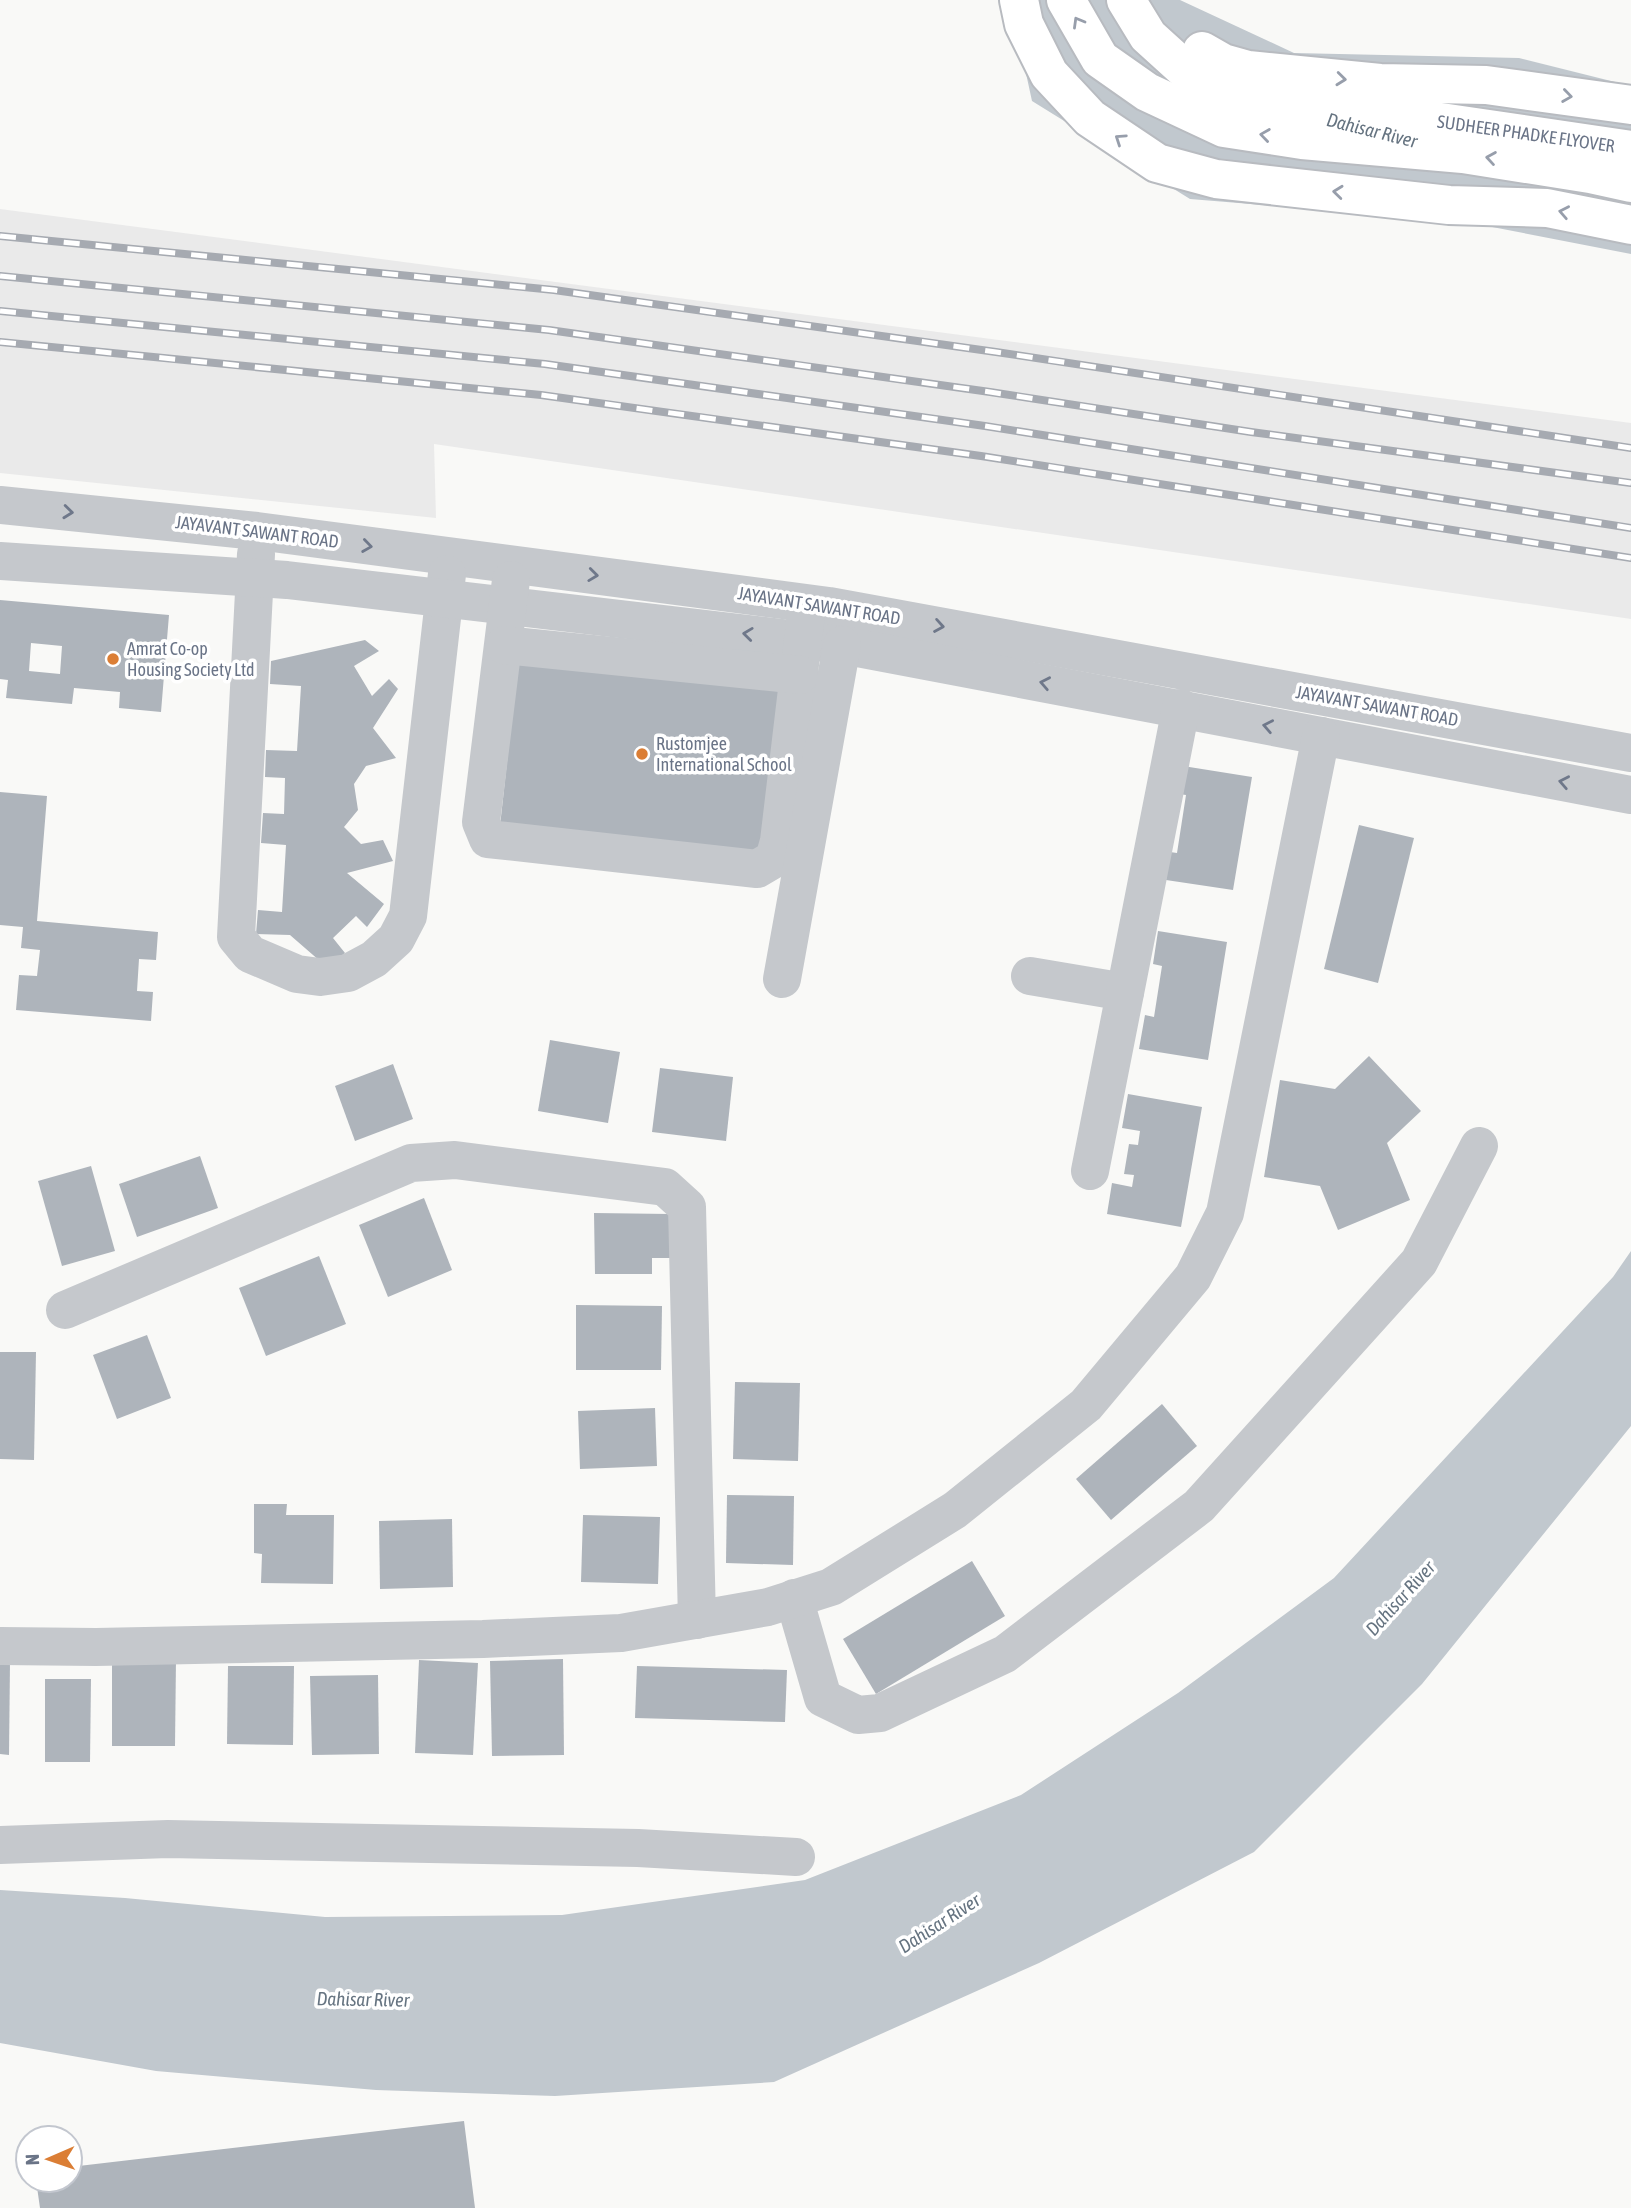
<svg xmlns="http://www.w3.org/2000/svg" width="1631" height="2208" viewBox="0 0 1631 2208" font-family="'Asap Condensed',sans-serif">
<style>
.built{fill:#eaeaea}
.water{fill:#c1c8ce}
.building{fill:#aeb4bb;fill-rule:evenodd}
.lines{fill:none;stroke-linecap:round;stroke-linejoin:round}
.major-casing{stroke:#b8bbc0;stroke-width:42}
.minor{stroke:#c5c8cc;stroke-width:38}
.major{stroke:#fff;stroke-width:38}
.rail-casing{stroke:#a6aab1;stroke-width:8}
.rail{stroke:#fff;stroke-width:5;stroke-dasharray:16;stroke-linecap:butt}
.oneway{stroke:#979eab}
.oneway2{stroke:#6f788a}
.poi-dot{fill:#db7e35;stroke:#fff;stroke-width:2.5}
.labels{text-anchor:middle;stroke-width:7;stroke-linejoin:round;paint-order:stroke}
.street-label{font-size:18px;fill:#6a7487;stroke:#fff}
.poi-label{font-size:18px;fill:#6a7487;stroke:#fff;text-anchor:start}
.water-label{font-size:19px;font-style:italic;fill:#667481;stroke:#fff}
</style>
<rect width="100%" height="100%" fill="#f9f9f7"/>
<polygon class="built" points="0,209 1631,423 1631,619 434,444 436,518 0,473"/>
<g class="water">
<polygon points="1010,0 1180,0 1294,53 1519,58 1631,86 1631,254 1461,221 1190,199 1032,101"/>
<polygon points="1631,1251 1631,1426 1422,1684 1254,1852 1039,1963 774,2082 555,2096 376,2090 156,2071 0,2043 0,1890 125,1898 325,1917 562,1915 805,1880 1021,1795 1178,1693 1334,1578 1613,1277"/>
</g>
<g class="building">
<path d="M0,600l169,15 -8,97 -42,-4 1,-16 -46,-4 -2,16 -66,-6 2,-18 -8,-1zM31,643l31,3 -2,28 -31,-3z"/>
<polygon points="365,640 379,651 354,666 372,696 389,679 398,689 373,728 396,758 366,766 354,784 358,810 344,827 361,844 383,840 393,861 347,873 384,904 367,927 356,916 333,938 345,953 328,968 290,935 256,934 258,910 282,912 286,845 261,843 263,813 284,814 285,778 265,777 266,750 297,751 301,686 270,684 271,661"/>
<polygon points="519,652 783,681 765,856 500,826"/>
<polygon points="1183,766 1252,777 1233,890 1166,880 1170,852 1177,853 1186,795 1179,794"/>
<polygon points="0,792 47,796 37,921 158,932 156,960 139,959 137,991 153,992 151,1021 16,1010 19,975 37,976 40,950 21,948 23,927 0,925"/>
<polygon points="1359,825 1414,838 1378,983 1324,969"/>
<polygon points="1158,931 1227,942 1208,1060 1139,1049 1145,1015 1154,1017 1162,966 1153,964"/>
<polygon points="550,1040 620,1052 608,1123 538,1111"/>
<polygon points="1369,1056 1421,1111 1387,1143 1410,1200 1338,1230 1320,1186 1264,1177 1280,1080 1335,1089"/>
<polygon points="393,1064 413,1119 355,1141 335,1086"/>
<polygon points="660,1068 733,1077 726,1141 652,1132"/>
<polygon points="1128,1094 1202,1107 1181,1227 1107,1214 1112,1183 1132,1187 1134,1175 1124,1174 1129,1144 1138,1145 1140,1131 1122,1128"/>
<polygon points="200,1156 218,1208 137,1237 119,1184"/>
<polygon points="91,1166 115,1251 62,1266 38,1181"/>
<polygon points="424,1198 452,1270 388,1297 359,1225"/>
<polygon points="594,1213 670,1214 670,1258 652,1258 652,1274 595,1274"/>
<polygon points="319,1256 346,1324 266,1356 239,1288"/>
<polygon points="576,1305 662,1306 661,1370 576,1370"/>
<polygon points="147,1335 171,1398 117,1419 93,1355"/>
<polygon points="0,1352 36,1352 34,1460 0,1459"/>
<polygon points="735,1382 800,1383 798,1461 733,1459"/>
<polygon points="1162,1404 1197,1446 1111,1520 1076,1479"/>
<polygon points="655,1408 657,1466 580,1469 578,1411"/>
<polygon points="727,1495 794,1496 793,1565 726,1563"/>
<polygon points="254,1504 287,1504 286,1515 334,1515 333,1584 261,1583 262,1554 254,1553"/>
<polygon points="583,1515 660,1517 658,1584 581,1582"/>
<polygon points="452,1519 453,1587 380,1589 379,1521"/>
<polygon points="972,1561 1005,1616 876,1694 843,1639"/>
<polygon points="112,1658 176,1658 175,1746 112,1746"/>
<polygon points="563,1659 564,1755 492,1756 490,1661"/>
<polygon points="419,1660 478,1663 473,1755 415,1753"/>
<polygon points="0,1662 10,1662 9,1755 0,1754"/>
<polygon points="228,1666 294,1666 293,1745 227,1744"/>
<polygon points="637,1666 787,1670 785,1722 635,1718"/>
<polygon points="378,1675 379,1754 312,1755 310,1676"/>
<polygon points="45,1679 91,1679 90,1762 45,1762"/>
<polygon points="464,2121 475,2208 40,2208 36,2180 70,2180 70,2167"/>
</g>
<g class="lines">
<g class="major-casing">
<g id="major">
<polyline points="1019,0 1024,24 1049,74 1090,118 1157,163 1216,179 1449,205 1547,208 1631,225"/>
<polyline points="1066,0 1100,59 1147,92 1224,128 1302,140 1463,154 1590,174 1631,183"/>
<polyline points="1126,0 1148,36 1191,75 1258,103 1427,120 1631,150"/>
<polyline points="1202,51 1223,63 1248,70 1380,83 1486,85 1631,105"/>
</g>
</g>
<g class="minor">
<polyline points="0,505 257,531 829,606 1631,753"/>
<polyline points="256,554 236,937 250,954 297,974 320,977 348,973 374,959 396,939 408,916 447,574"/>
<polyline points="0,561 287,580 842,645 1631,795"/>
<polyline points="511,580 481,822 488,839 757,869 774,859 779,841 806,614"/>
<polyline points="504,645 800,675"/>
<polyline points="1030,976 1125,992"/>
<polyline points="782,979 842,645"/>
<polyline points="1090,1171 1181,708"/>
<polyline points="65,1310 411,1163 455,1160 665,1187 687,1207 697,1620"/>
<polyline points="794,1598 823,1698 858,1715 880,1713 1005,1654 1199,1506 1419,1262 1479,1146"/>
<polyline points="0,1646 96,1647 483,1639 621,1633 768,1607 831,1587 955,1510 1086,1405 1193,1277 1225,1213 1321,736"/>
<polyline points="0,1845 168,1839 638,1848 796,1857"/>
</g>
<use href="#major" class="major"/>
<g class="rail-casing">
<g id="rail">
<polyline points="0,236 554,290 996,352 1631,448"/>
<polyline points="0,276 549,330 990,392 1251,432 1631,483"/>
<polyline points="0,311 545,364 985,426 1631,528"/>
<polyline points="0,342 541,395 981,456 1631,558"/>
</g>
</g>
<use href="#rail" class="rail"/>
</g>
<defs><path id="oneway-chevron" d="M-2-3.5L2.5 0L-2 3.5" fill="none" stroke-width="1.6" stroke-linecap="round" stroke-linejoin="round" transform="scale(1.75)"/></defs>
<g class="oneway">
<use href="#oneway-chevron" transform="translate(1078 22) rotate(-120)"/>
<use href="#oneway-chevron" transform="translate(1341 79) rotate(6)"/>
<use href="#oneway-chevron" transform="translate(1567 96) rotate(8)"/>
<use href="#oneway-chevron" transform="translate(1265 135) rotate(-172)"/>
<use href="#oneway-chevron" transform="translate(1120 139) rotate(-146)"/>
<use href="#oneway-chevron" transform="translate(1491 158) rotate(-171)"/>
<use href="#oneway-chevron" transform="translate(1338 192) rotate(-174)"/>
<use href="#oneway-chevron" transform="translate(1564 212) rotate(-169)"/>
</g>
<g class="oneway2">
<use href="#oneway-chevron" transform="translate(68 512) rotate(6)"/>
<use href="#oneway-chevron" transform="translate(367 546) rotate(8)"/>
<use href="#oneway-chevron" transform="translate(593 575) rotate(7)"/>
<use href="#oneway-chevron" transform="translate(939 626) rotate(10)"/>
<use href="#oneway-chevron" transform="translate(748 634) rotate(-173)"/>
<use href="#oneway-chevron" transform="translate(1045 683) rotate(-169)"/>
<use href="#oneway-chevron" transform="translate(1268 726) rotate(-169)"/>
<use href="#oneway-chevron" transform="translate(1564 782) rotate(-169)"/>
</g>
<g class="poi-dot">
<circle cx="113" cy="659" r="7"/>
<circle cx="642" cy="754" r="7"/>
</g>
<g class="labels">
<g class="street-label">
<text transform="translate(1526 134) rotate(8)" y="6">SUDHEER PHADKE FLYOVER</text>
<text transform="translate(257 532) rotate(7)" y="6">JAYAVANT SAWANT ROAD</text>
<text transform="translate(819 606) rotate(9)" y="6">JAYAVANT SAWANT ROAD</text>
<text transform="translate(1377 706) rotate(10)" y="6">JAYAVANT SAWANT ROAD</text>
</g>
<g class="poi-label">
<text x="127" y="655">Amrat Co-op<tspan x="127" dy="21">Housing Society Ltd</tspan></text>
<text x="656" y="750">Rustomjee<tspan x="656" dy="21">International School</tspan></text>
</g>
<g class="water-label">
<text transform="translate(1372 130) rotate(14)" y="7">Dahisar River</text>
<text transform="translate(1400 1598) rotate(-48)" y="7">Dahisar River</text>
<text transform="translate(939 1923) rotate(-33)" y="7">Dahisar River</text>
<text transform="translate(363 1999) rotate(1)" y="7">Dahisar River</text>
</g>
</g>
<g transform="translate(49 2159) rotate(268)"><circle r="33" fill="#ffffff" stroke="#c3c7cf" stroke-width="2"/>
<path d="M0-5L12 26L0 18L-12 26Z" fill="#db7e35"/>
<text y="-10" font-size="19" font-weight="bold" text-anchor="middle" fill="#6a7487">N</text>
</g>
</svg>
